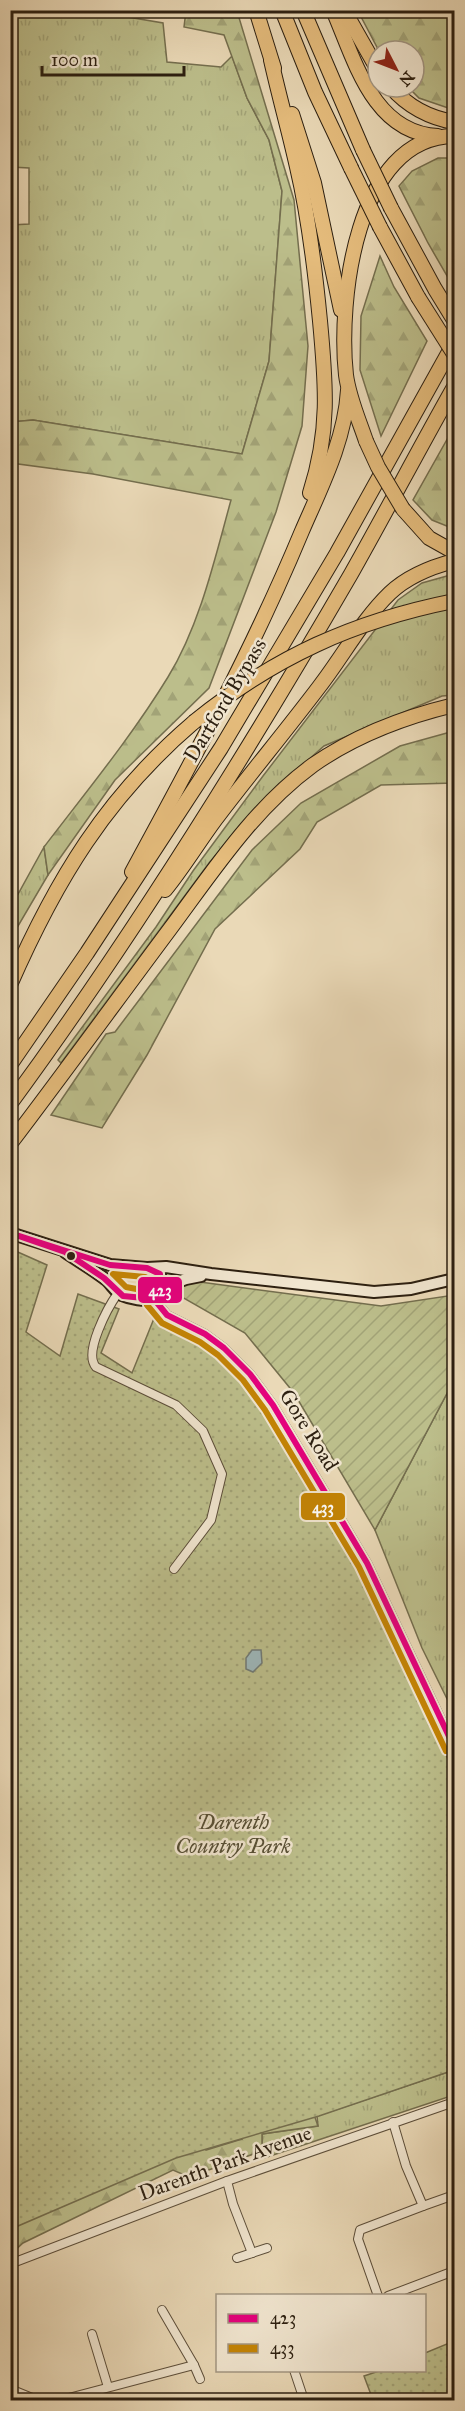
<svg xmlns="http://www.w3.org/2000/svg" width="465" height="2411" viewBox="0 0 465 2411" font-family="'IM FELL Great Primer',serif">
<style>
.grass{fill:url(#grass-tufts);stroke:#746e4e;stroke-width:1.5}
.forest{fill:url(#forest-firs);stroke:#746e4e;stroke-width:1.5}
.park{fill:url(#park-dots);stroke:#746e4e;stroke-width:1.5}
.garden{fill:url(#garden-furrows);stroke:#746e4e;stroke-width:1.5}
.water{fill:#9db7ba;stroke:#707a76;stroke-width:1.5}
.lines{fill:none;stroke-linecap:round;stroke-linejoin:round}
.street-casing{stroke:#5c4e3a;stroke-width:10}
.secondary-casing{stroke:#2c1f10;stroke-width:14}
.highway-casing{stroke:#2c1f10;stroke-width:16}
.street{stroke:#f1e6d0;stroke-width:8}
.secondary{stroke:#f1e6d0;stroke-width:10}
.highway{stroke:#e5bc7c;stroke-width:14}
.highway-bridge-casing{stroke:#2c1f10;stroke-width:16;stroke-linecap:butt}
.highway-bridge{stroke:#e5bc7c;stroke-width:14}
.bus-1-casing{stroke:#f1e6d0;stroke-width:10}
.bus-2-casing{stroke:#f1e6d0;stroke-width:10}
.bus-1{stroke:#e5007d;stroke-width:6}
.bus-2{stroke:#c48404;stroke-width:6}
.bus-dot{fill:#2c1f10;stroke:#f1e6d0;stroke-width:2}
.labels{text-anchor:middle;stroke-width:5;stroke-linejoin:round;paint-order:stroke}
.street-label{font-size:21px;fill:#2c1f10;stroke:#f1e6d0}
.park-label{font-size:21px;font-style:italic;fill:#574f35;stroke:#f1e6d0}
.line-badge{stroke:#f1e6d0;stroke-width:2}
.badge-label{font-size:16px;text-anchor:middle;font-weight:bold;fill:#fff}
</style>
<defs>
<pattern id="grass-tufts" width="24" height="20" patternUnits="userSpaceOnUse" patternTransform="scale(1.5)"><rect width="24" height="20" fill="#bcbe8b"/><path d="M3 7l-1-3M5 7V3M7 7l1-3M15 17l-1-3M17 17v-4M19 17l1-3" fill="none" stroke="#a2a377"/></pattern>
<pattern id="forest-firs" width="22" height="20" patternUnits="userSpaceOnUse" patternTransform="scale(1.5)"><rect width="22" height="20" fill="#bcbe8b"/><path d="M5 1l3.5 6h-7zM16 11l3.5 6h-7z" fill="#a2a377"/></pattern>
<pattern id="park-dots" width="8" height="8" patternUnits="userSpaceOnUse" patternTransform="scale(1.5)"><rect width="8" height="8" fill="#bcbe8b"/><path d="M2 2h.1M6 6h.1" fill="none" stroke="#a2a377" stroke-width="1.8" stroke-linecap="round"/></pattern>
<pattern id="garden-furrows" width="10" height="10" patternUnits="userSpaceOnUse" patternTransform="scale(1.5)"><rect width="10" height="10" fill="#bcbe8b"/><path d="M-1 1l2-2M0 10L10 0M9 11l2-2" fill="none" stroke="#a2a377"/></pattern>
</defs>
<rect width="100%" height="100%" fill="#ead9b7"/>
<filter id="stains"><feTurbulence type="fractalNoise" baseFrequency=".00333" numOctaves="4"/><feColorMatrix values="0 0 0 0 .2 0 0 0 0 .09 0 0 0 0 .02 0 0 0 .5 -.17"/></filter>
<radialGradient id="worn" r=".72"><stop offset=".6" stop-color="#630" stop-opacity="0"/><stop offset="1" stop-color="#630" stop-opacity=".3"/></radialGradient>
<g class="grass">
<polygon points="11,11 92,11 163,23 167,62 221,67 232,56 247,98 269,140 282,191 269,361 242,454 33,420 11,422 11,225 29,224 29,168 11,167"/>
<polygon points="454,574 454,695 442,696 324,746 260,803 209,863 61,1063 58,1060 156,927 193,871 263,776 398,600 422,583"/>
<polygon points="44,847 48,875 11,938 11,907"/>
<polygon points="454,1380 454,1713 422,1648 375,1530"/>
<polygon points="454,2070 454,2095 264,2158 262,2151 262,2134 318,2126 317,2116"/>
</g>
<g class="forest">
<path d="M186,11h51l57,189 14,146 -6,80 -26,86 -67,176 -94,92 -67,95 -4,-28c42,-55 88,-111 124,-170 32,-52 47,-119 63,-177l-138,-26 -82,-11v-41l22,-2 209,34 27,-93 13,-170 -13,-51 -22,-42 -23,-63 -40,-8z"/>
<polygon points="358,11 454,11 454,110 419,98 408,87 414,87 414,51 379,51"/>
<polygon points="438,158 454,158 454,288 428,243 399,186 412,171"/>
<polygon points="380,256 394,287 427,341 381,436 360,370 361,316"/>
<polygon points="454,427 454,529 432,520 413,500"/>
<polygon points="454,731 454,783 381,785 317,822 300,849 215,929 147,1055 102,1128 51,1115 106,1034 115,1032 252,850 301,803 400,746"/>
<polygon points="217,2093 312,2109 318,2126 262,2134 262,2151 189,2177 173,2170 23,2243 11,2254 11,2222 178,2100 206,2150 242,2139"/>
</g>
<g class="park">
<polygon points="11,1249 47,1265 26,1332 60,1356 78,1294 119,1309 101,1353 132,1373 155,1316 201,1339 240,1368 261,1399 357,1566 454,1772 454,2070 319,2116 176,2158 11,2229"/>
<polygon points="454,2341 454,2400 373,2400 364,2376 379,2371 424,2370 425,2353"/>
</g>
<polygon class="garden" points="185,1280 381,1306 454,1295 454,1380 375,1530 294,1393 245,1333 180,1296"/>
<polygon class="water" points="252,1650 261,1650 262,1663 253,1672 246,1669 246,1658"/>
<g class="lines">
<g class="street-casing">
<g id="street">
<path d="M118,1293c-10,14 -35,60 -22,74l80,38 27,26 19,43 -11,46 -37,49"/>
<polyline points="154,1299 167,1315 205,1334 224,1348 250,1374 273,1405 367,1563 454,1747"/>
<polyline points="227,2181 233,2204 252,2253"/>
<polyline points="423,2206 454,2195"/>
<polyline points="237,2258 267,2248"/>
<polyline points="10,2264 227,2181 454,2102"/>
<polyline points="378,2296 358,2239 360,2230 423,2206 406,2166 393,2122"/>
<polyline points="388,2296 454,2271"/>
<polyline points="162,2310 194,2365 200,2379"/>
<polyline points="92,2334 108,2387"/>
<polyline points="294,2370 304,2400"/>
<polyline points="10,2389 32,2398 59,2400"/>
<polyline points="61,2400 194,2365"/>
</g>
</g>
<g class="secondary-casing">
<g id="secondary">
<path d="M10,1233l100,32 37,3 13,6 1,14 -7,11c-10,2 -23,0 -32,-4 -7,-3 -11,-12 -17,-16 -13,-10 -27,-18 -40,-27"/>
<polyline points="147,1268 166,1267 211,1274 374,1292 411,1289 454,1279"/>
<polyline points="161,1288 186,1279 201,1276"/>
</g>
</g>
<g class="highway-casing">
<g id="highway">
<polyline points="256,10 274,68"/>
<polyline points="282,10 315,92 351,168"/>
<polyline points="303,10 363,150"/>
<path d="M333,10c22,51 40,123 105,126"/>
<polyline points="344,10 378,70"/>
<path d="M271,60c8,36 18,71 26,107 12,51 18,102 23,154 6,64 10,110 -10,172"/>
<path d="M391,87c16,19 39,31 63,35"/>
<polyline points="292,114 314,183 341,310"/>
<polyline points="391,208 435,289 454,320"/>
<polyline points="380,227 418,297"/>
<path d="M366,441c-7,-21 -17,-43 -20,-66 -8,-73 9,-238 108,-239"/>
<polyline points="403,509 429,538 454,552"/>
<path d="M132,872c61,-112 121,-223 170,-341 20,-46 43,-91 46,-141"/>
<path d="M165,890c18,-22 33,-47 50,-70 34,-45 70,-88 104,-133 24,-31 43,-67 71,-94 18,-17 41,-26 64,-32"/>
<path d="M10,985c46,-105 96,-188 184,-263"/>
<polyline points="10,1065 87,953 221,748 337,553 454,343"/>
<path d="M10,1104c124,-169 236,-349 341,-530 35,-62 68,-125 103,-187"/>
<path d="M10,1144c54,-71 107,-144 160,-215 43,-58 84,-121 143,-164 43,-30 91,-48 141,-60"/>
</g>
</g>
<use href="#street" class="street"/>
<use href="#secondary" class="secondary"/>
<use href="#highway" class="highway"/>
<g class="highway-bridge-casing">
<g id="highway-bridge">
<polyline points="363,150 391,208"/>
<polyline points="351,168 380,227"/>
<polyline points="418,297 454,354"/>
<polyline points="366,441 378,467 403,509"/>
<path d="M194,722c80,-65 160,-101 260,-121"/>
</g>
</g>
<use href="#highway-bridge" class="highway-bridge"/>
<g class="bus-1-casing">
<g id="bus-1">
<polyline points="10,1233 110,1265 147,1268 160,1274 161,1288 154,1299 123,1296 104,1278 65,1252 10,1233"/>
<polyline points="154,1299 167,1315 205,1334 224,1348 250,1374 273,1405 367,1563 454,1747"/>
</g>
</g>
<g class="bus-2-casing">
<g id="bus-2">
<polygon points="113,1274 145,1277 151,1280 152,1286 147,1291 126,1287"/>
<polyline points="147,1305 162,1323 200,1342 218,1355 243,1380 265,1410 359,1567 446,1751"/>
</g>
</g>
<use href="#bus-1" class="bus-1"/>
<use href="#bus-2" class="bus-2"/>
</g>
<circle class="bus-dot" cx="71" cy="1256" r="5"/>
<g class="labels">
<g class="street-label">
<text transform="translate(225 700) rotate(-59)" y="7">Dartford Bypass</text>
<text transform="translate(309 1430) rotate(58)" y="7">Gore Road</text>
<text transform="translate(225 2163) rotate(-20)" y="7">Darenth Park Avenue</text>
</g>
<g class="park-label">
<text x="233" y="1829">Darenth<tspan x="233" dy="24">Country Park</tspan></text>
</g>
</g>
<g class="line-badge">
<rect x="137" y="1276" width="46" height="28" rx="6" fill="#e5007d"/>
<rect x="300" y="1492" width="46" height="29" rx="6" fill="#c48404"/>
</g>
<g class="badge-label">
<text x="160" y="1296">423</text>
<text x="323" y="1513">433</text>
</g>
<rect width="465" height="2411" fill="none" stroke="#ead9b7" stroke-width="36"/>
<rect x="12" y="12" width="441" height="2387" fill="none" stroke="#2c1f10" stroke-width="3"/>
<rect x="18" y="18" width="429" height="2375" fill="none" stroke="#2c1f10" stroke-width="1.5"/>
<rect x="216" y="2294" width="210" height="78" fill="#f1e6d0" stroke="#a29683" stroke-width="1.5"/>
<rect x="228" y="2314" width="30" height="9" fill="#e5007d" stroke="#a29683" stroke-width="1.5"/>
<text x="270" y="2324" font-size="18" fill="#2c1f10">423</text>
<rect x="228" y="2344" width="30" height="9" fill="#c48404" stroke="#a29683" stroke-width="1.5"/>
<text x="270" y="2354" font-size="18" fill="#2c1f10">433</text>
<g transform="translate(396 69) rotate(132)"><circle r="28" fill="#f1e6d0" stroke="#a29683" stroke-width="1.5"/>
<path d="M0-4.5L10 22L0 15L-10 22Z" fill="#8f2418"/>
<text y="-9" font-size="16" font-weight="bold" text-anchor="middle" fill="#2c1f10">N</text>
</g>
<path d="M42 66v9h142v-9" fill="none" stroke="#2c1f10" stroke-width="3"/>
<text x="51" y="66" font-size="18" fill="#2c1f10" stroke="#f1e6d0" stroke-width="4.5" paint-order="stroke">100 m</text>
<rect width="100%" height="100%" filter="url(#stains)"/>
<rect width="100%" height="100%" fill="url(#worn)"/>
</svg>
